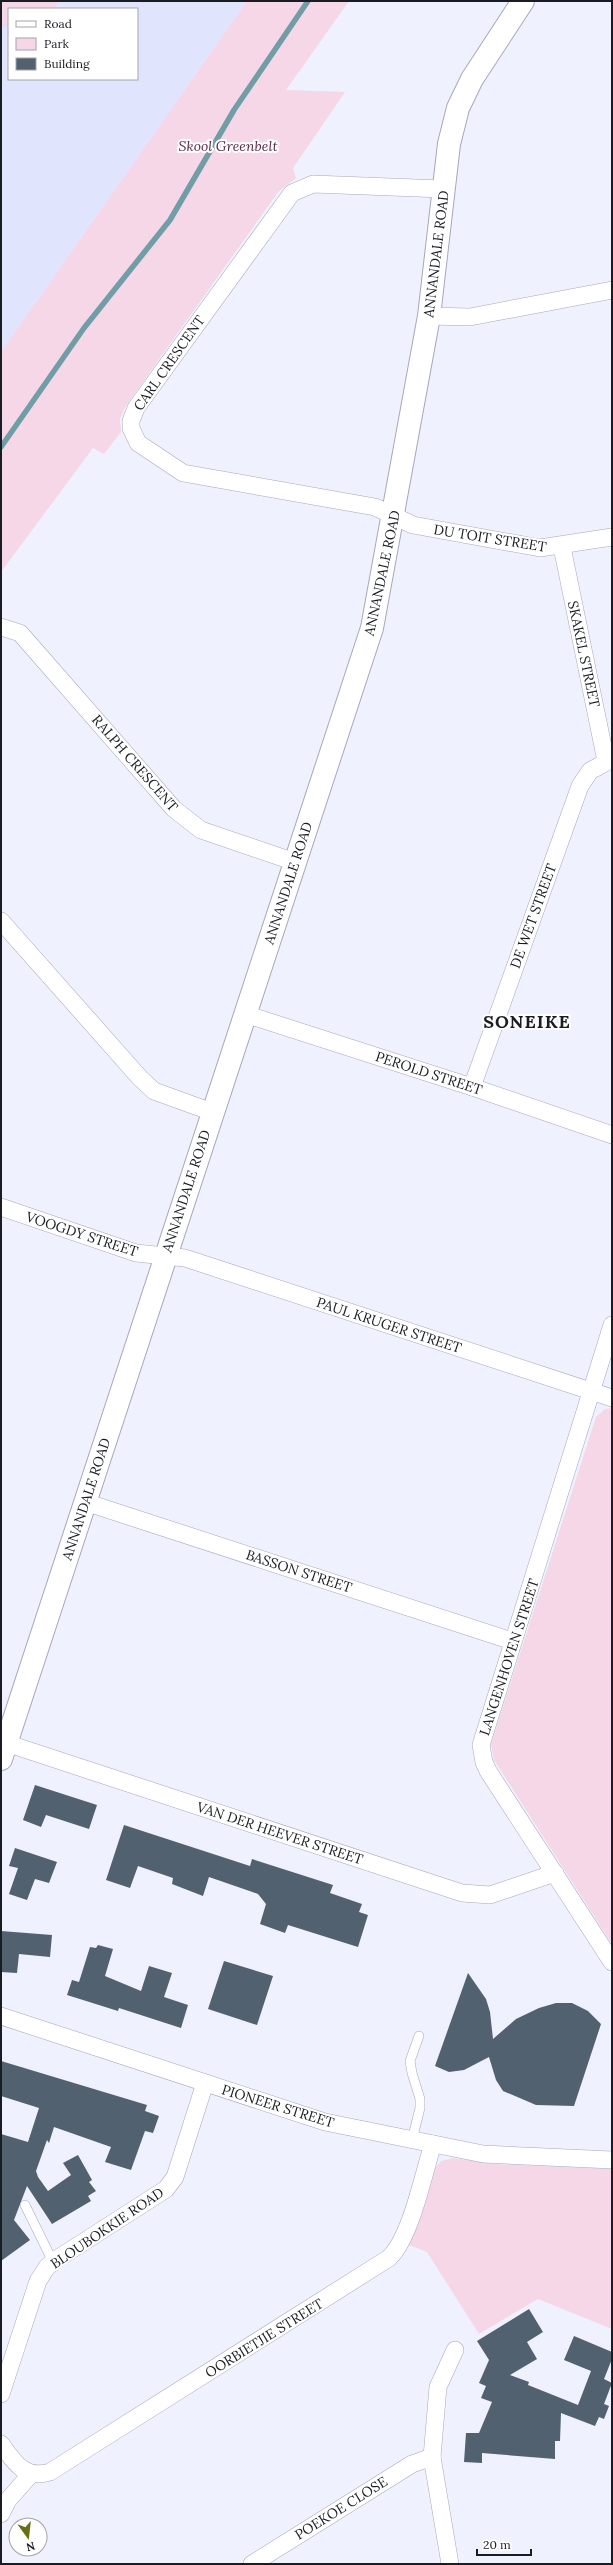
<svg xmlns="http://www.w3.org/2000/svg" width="613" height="2565" viewBox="0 0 613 2565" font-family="Lora,serif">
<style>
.built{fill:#e0e4fc;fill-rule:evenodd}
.green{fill:#f5d7e7}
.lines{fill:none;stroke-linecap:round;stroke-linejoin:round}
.stream{stroke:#709da6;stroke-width:5.5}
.building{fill:#51616f}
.lane-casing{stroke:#a5a8bd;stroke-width:10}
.street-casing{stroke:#a5a8bd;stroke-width:18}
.secondary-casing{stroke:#a5a8bd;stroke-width:24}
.lane{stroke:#fff;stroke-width:9}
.street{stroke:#fff;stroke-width:17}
.secondary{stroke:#fff;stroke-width:22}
.labels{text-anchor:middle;stroke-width:4;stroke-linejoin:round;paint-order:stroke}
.park-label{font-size:14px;font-style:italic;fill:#5a2a48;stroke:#fff}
.street-label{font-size:14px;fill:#1a1c23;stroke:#fff}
.district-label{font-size:18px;font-weight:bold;letter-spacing:1px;fill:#1a1c23;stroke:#fff}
</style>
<rect width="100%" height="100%" fill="#eff1ff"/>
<path class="built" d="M1,1h246l-246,351zM9,9h128v70h-128z"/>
<g class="green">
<polygon points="1,1 61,1 52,9 9,9 9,26 1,27"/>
<polygon points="247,1 349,1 286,90 345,92 293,168 296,178 279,191 125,407 120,419 121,432 104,454 93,448 1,572 1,352"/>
<polygon points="612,1408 612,1944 494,1760 491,1744 596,1417 605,1409"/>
<polygon points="453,2158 495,2164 612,2169 612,2329 538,2299 479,2334 427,2252 409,2245 433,2171 441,2161"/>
</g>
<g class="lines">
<polyline class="stream" points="1,447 84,328 170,220 234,110 308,1"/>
</g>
<g class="building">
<polygon points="35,1785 97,1805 89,1829 46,1815 41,1827 23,1820"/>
<polygon points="124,1825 250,1866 252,1859 333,1885 330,1893 362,1904 359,1912 368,1915 358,1947 288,1925 285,1933 260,1924 266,1904 258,1894 209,1877 203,1896 172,1884 173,1878 138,1866 130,1888 106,1880"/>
<polygon points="15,1848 57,1862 49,1883 35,1879 27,1900 9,1894 18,1868 9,1866"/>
<polygon points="1,1931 52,1935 50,1957 19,1954 17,1973 1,1972"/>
<polygon points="98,1945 113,1949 105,1976 141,1991 149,1966 172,1973 164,1997 188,2005 181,2028 119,2008 118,2011 67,1995 72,1980 79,1982 90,1947 96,1948"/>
<polygon points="224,1961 273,1976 257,2025 208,2009"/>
<polygon points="468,1973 486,1999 490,2012 493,2039 516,2019 539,2008 556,2003 572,2003 588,2011 601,2024 574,2106 536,2105 503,2091 496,2080 489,2057 464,2070 449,2072 435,2066"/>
<polygon points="1,2061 147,2105 145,2111 159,2116 153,2133 145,2131 131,2170 105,2162 111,2147 54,2127 49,2143 47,2140 36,2171 38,2177 48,2191 71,2175 63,2163 78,2155 92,2180 89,2182 96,2191 88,2196 91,2201 52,2224 27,2186 14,2220 30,2240 1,2261 1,2134 28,2142 39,2108 1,2096"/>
<polygon points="529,2309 543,2332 527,2342 537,2359 510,2375 529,2382 528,2385 578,2405 591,2371 564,2360 574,2336 612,2352 612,2359 604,2379 612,2383 604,2404 609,2406 604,2419 599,2417 595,2426 561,2413 560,2441 555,2441 555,2459 482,2453 482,2463 464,2462 466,2433 479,2433 492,2402 481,2398 486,2386 479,2383 489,2360 477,2341"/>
</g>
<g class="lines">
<g class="lane-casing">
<g id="lane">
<polyline points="412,2140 420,2108 420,2099 412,2073 410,2061 419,2036"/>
<polyline points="25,2205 53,2262"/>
</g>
</g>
<g class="street-casing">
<g id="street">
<polyline points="443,189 313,184 292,193 136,408 131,421 131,428 138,443 183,473 375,507 413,525 540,548 612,537"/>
<polyline points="429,316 470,317 612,290"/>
<polyline points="562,547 606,761"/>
<polyline points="1,627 20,633 174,809 201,830 295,862"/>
<polyline points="1,921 140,1078 154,1091 212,1112"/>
<polyline points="245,1014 472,1087 612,1135"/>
<polyline points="472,1087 580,786 590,771 612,759"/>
<polyline points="1,1207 136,1253 185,1258 612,1398"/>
<polyline points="612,1325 481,1745 484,1762 488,1771 612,1962"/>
<polyline points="85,1502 512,1641"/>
<polyline points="6,1743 462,1893 490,1895 555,1873"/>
<polyline points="1,2016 325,2122 483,2154 612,2160"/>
<polyline points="1,2394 38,2281 47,2267 57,2259 166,2189 175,2177 205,2083"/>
<path d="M1,2444c13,18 24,36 49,28l339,-214c22,-21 34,-83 44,-114"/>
<polyline points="1,2514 8,2500 31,2474"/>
<polyline points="252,2564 412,2464 432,2457"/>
<polyline points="450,2564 432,2457 438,2387 455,2350"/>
</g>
</g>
<g class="secondary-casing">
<polyline id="secondary" points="1,1759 372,628 429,316 449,144 458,108 472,79 523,1"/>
</g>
<use href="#lane" class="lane"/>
<use href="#street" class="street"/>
<use href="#secondary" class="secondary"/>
</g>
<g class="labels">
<g class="park-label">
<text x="228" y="151">Skool Greenbelt</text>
</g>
<g class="street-label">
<text transform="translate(436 254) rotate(-83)" y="5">ANNANDALE ROAD</text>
<text transform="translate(169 363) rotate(-55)" y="5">CARL CRESCENT</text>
<text transform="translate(490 538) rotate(9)" y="5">DU TOIT STREET</text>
<text transform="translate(382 573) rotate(-78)" y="5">ANNANDALE ROAD</text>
<text transform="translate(584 654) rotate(78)" y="5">SKAKEL STREET</text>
<text transform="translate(135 763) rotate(49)" y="5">RALPH CRESCENT</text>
<text transform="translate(288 883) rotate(-72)" y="5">ANNANDALE ROAD</text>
<text transform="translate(533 916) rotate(-70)" y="5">DE WET STREET</text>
<text transform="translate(429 1073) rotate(18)" y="5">PEROLD STREET</text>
<text transform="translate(186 1191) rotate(-72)" y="5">ANNANDALE ROAD</text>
<text transform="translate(82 1234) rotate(18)" y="5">VOOGDY STREET</text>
<text transform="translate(389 1325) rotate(18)" y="5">PAUL KRUGER STREET</text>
<text transform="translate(86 1499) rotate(-72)" y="5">ANNANDALE ROAD</text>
<text transform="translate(299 1571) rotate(18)" y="5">BASSON STREET</text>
<text transform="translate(509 1657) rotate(-72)" y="5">LANGENHOVEN STREET</text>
<text transform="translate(280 1833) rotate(18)" y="5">VAN DER HEEVER STREET</text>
<text transform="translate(278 2106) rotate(17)" y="5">PIONEER STREET</text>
<text transform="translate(107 2228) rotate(-34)" y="5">BLOUBOKKIE ROAD</text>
<text transform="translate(264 2338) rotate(-32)" y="5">OORBIETJIE STREET</text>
<text transform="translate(341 2508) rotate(-32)" y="5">POEKOE CLOSE</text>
</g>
<g class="district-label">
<text x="527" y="1028">SONEIKE</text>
</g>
</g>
<rect width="613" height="2565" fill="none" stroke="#1a1c23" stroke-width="4"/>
<rect x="8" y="8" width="130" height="72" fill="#ffffff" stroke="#a3a4a7"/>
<rect x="16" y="21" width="20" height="6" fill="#ffffff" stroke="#a3a4a7"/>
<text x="44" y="28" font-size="12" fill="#1a1c23">Road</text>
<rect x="16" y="38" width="20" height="12" fill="#f5d7e7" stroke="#a3a4a7"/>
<text x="44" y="48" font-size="12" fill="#1a1c23">Park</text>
<rect x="16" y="58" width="20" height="12" fill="#51616f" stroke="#a3a4a7"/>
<text x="44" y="68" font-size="12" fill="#1a1c23">Building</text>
<g transform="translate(28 2537) rotate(165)"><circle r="19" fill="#ffffff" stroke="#a3a4a7"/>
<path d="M0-3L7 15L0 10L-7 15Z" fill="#676f16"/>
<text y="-6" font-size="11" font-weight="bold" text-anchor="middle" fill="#1a1c23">N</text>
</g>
<path d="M477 2549v6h54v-6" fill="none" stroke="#1a1c23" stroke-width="2"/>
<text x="483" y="2549" font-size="12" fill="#1a1c23" stroke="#ffffff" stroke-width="3" paint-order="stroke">20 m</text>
</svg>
